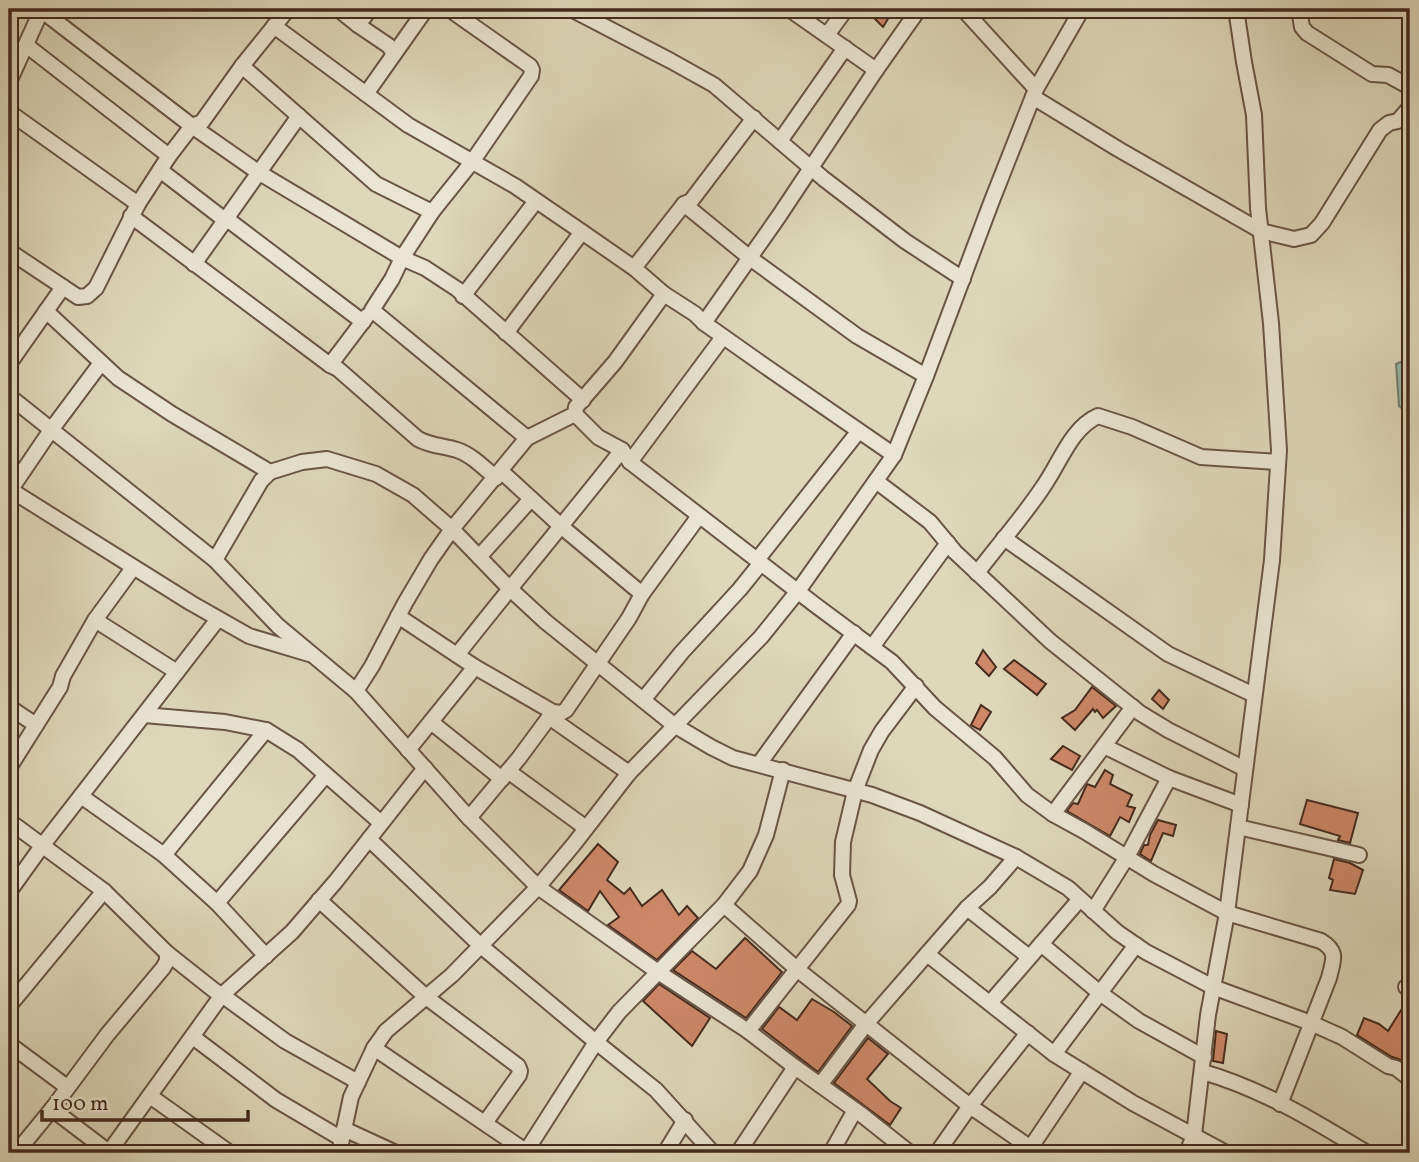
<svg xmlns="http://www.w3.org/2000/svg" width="1419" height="1162" viewBox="0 0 1419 1162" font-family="Vollkorn,serif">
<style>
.water{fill:#94baaa;stroke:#748072;stroke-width:2}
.building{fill:#ce8869;stroke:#442a1e;stroke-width:2}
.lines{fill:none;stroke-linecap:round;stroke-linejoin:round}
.street-casing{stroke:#6a5545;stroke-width:18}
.street{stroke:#eae5d2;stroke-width:14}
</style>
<rect width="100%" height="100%" fill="#ded7ba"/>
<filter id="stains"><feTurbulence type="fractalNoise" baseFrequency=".00286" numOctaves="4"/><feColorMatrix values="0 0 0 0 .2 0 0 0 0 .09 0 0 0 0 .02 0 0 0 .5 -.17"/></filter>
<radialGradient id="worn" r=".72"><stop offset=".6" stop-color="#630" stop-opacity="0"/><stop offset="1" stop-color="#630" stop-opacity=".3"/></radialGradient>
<polygon class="water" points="1410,358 1410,415 1399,406 1396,364"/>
<g class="building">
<polygon points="865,9 894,9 883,27"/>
<polygon points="983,650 996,667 989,676 976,663"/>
<polygon points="1014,660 1046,684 1037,695 1004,669"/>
<polygon points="1092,687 1116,706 1103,718 1097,710 1095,712 1093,709 1075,730 1062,718 1075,710"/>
<polygon points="1159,690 1169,700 1163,709 1152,699"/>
<polygon points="981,705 991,712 980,730 971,725"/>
<polygon points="1063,746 1080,756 1072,770 1051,759"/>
<polygon points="1105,770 1113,775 1110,784 1132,795 1127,806 1135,808 1129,822 1120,817 1110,836 1067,811 1073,803 1078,804 1087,784 1095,787"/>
<polygon points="1307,800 1358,813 1350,843 1338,840 1340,836 1300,824"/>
<polygon points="1158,820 1176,825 1173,836 1163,833 1151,861 1140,854 1144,845 1148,845 1150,835"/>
<polygon points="598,844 618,862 607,880 624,894 630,888 642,906 662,890 679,915 687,906 698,918 657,960 608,925 619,917 600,891 588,911 559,890"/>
<polygon points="1334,859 1350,863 1363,870 1355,894 1330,890 1333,880 1329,878"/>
<polygon points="745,938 782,972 746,1018 673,970 692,951 716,969"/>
<polygon points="659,984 710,1018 692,1046 643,1001"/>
<polygon points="812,999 834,1012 852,1026 818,1072 762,1029 779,1007 797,1020"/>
<polygon points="1408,999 1410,999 1410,1067 1401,1060 1392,1057 1357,1035 1364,1018 1379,1024 1388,1031"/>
<polygon points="1216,1031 1227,1034 1223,1063 1213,1061"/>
<polygon points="868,1038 888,1054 867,1079 890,1101 901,1108 890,1125 834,1083"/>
</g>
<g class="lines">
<g class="street-casing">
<g id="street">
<polyline points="338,9 358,25 389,46 394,54"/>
<polyline points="449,9 530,66 532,70 531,76 472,162 432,212 402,258 392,279 372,310 527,438"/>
<polyline points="571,9 671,61 714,85 824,179 905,241 963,279"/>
<polyline points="789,9 876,70"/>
<polyline points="963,9 1036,89"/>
<polyline points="1299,9 1302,27 1307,33 1372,74 1388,75 1410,87"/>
<polyline points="41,10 192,126 258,172 402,258 425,268 457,289 583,400"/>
<polyline points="358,25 370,9"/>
<polyline points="274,26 408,125 515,186 582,232 634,268 664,294 695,314 704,323 762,364 894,455"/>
<polyline points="827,35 846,9"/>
<polyline points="26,45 169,156"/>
<polyline points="242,66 376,184 432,212"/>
<polyline points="9,82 42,9"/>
<polyline points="366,94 426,9"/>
<polyline points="1033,97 1118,149 1261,231 1294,239 1311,235 1322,223 1380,130 1389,123 1398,121 1410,107"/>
<polyline points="9,112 138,204"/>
<polyline points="780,141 845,48"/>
<polyline points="160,170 221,217 227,219 363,322"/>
<polyline points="684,204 750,258 857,336 926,376"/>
<path d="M131,216l199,149 8,4 80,70c13,7 26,7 39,11 15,5 27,18 39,28"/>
<polyline points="9,251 78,297 87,296 96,288 138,204 169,156 192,126 202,122 242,66 288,9"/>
<polyline points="194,264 299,116"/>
<polyline points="634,268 684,204 691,201 754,118"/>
<polyline points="463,296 536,201"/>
<polyline points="46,311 118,378 172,414 270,472"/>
<polyline points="704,323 779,216 876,70 919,9"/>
<polyline points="506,333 582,232"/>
<polyline points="9,364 63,287"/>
<polyline points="330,365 367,316"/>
<polyline points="9,396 215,560 278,626 356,691 469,818 538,887 658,972 748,1031 795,1067 862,1115 910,1153"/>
<path d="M575,414l23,23 24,13 8,12 184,142 78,58 43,46 60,50 32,37 26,19 31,17 70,43 73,39 94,28c18,11 12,19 8,37l-49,126"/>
<polyline points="630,462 723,337"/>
<polyline points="501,471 562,527 642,594"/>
<polyline points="876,481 930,522 955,552 1050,641 1140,713 1168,730 1245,769"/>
<polyline points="9,489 191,603 249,636 309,654"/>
<polyline points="9,492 51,430 101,363"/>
<polyline points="1004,538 1168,654 1254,695"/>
<polyline points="479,557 531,499"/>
<polyline points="215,560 261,481 270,472 283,468 302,462 327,459 376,474 413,495 452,529 509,588 546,622 674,725 711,747 733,758 872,795 920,813 1016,857 1068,888 1117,932 1146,952 1213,987 1311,1023 1342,1037 1388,1066 1396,1068 1410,1079"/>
<polyline points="757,560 858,432"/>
<path d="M977,573c22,-29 46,-56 66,-86 17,-24 28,-59 55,-71l34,11 69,30 77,5"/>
<polyline points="398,616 475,667 553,712 561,713 566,710 629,618 642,594 699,516"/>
<polyline points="95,620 177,672"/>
<polyline points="872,647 948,543"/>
<path d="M457,655c54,-69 111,-136 165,-205"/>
<polyline points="356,691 372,666 405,603 431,559 452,529 527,438 575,414 576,407 615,362 664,294"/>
<polyline points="643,700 682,652 740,589 761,563"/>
<polyline points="9,707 36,725"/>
<polyline points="144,715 225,722 266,730 298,750 381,823"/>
<polyline points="549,717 629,773"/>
<polyline points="431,722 502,779"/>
<polyline points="1104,746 1169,778 1241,805"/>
<polyline points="408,750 475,667"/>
<polyline points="759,764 854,633"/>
<polyline points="9,768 60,687 63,676 95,620 133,568"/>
<polyline points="508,771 586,828"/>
<polyline points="81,796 164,855 217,903 266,956"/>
<polyline points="1053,814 1133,707"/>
<polyline points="469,818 519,758 553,712"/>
<polyline points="9,821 104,891 167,953 215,991 222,995 292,932 336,881 425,768"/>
<polyline points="1238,827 1359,855"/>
<polyline points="369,839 481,946 596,1042 656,1090 713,1153"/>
<polyline points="164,855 266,730"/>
<polyline points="9,892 42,846 218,619"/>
<polyline points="319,900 426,997 518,1066 520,1071 519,1075 485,1123"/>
<polyline points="217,903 326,775"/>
<polyline points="724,905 798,970 970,1106 1038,1153"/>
<polyline points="967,908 1029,957"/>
<polyline points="1093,911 1127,857 1169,778"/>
<polyline points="1041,944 1100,993 1139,1021 1204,1057"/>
<polyline points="927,954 1054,1054 1133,1103 1226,1153"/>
<polyline points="1406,987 1410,990"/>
<polyline points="990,1003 1080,899"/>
<polyline points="9,1006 104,891"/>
<polyline points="748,1031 848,905 849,901 842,875 843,842 855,791 871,750 882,731 916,686"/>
<polyline points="193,1037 276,1100 342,1139"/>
<polyline points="9,1044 67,1087"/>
<polyline points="374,1048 527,1152"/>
<polyline points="1054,1054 1136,945"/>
<path d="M1203,1072c59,17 112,49 164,81"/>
<polyline points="820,1085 866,1024 967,908 990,887 1016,857"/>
<polyline points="150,1096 230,1153"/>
<polyline points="52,1109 110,1153"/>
<polyline points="344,1129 396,1153"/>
<polyline points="109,1152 222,995 285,1041 358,1082"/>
<polyline points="16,1153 52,1109 107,1035 163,968 167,961 167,953"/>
<polyline points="339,1153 351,1097 374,1048 386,1031 452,975 538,887 574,844 629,773 761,637 798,591 894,455 926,376 991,203 1036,89 1082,9"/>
<polyline points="525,1153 596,1042 619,1012 724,905 750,871 766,835 783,770"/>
<polyline points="665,1153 685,1120"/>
<polyline points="738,1153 795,1067"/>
<polyline points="831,1153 855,1110"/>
<polyline points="937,1153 970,1106 1028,1033"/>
<polyline points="1027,1153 1082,1071"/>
<polyline points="1187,1153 1194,1135 1208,1015 1227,913 1272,560 1279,450 1271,323 1258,208 1254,115 1244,62 1236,9"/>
</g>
</g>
<use href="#street" class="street"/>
</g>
<rect width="1419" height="1162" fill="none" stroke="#ded7ba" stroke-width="35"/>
<rect x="10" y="10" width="1398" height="1141" fill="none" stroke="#442a1e" stroke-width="3.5"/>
<rect x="18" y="18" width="1384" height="1127" fill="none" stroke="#442a1e" stroke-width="2"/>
<path d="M42 1110v10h206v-10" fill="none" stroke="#442a1e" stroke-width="3.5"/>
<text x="52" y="1110" font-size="21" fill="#442a1e" stroke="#eae5d2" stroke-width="5" paint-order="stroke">100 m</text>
<rect width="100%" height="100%" filter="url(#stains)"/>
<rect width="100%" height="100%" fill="url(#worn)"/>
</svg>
